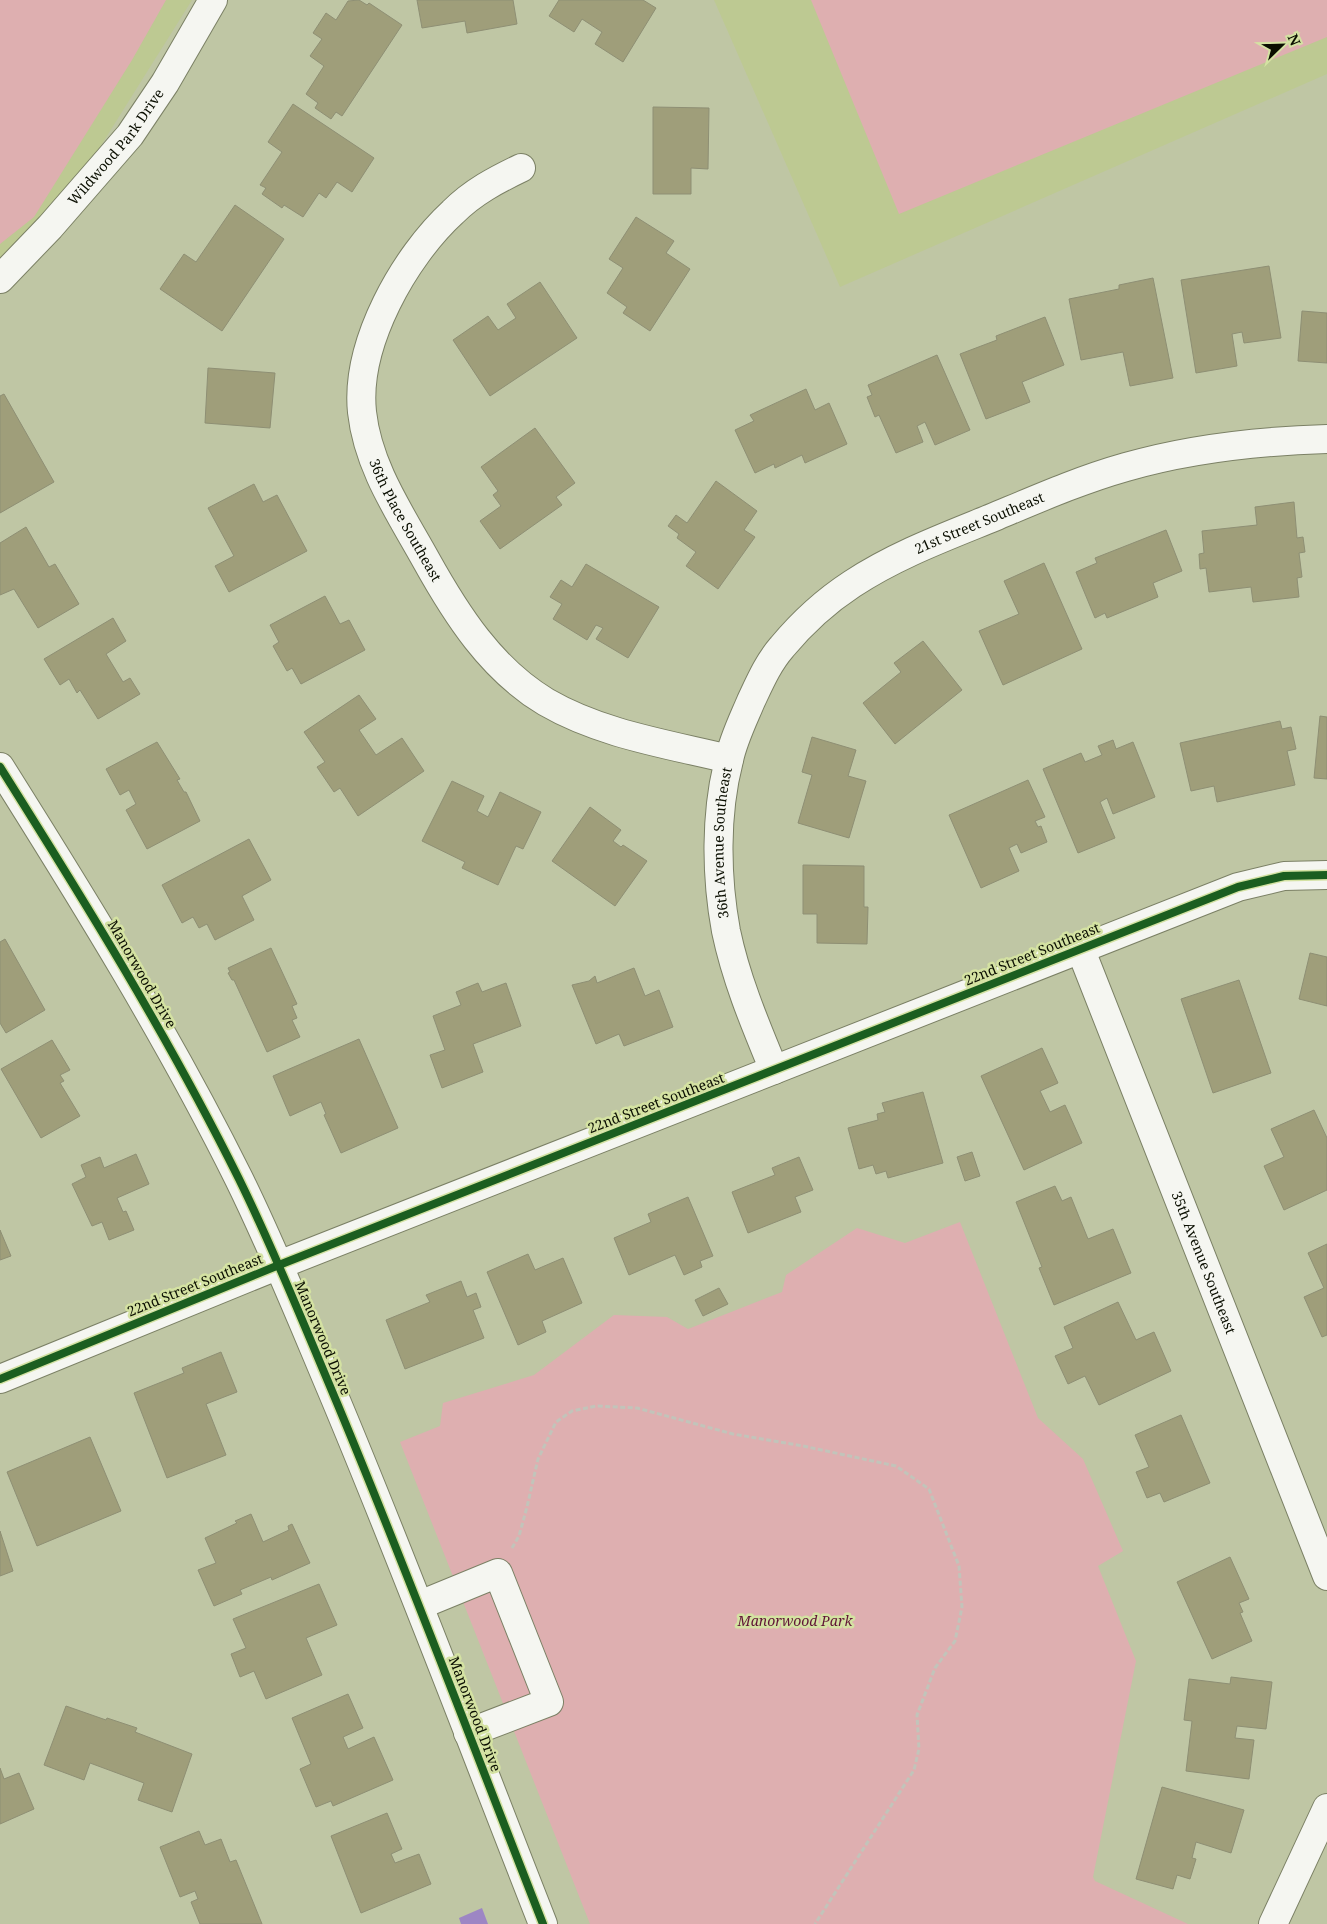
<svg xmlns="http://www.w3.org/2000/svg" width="1327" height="1924" viewBox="0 0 1327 1924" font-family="'Noto Serif',serif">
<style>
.built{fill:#bdc992}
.green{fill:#deafb0}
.water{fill:#9d86c4}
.building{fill:#9f9e7a;stroke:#8e8f74}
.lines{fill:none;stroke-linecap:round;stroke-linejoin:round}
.minor-casing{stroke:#7b8065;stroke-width:30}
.path{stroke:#c2c4ba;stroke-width:3;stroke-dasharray:5 2.5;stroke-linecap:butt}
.minor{stroke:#f5f6f1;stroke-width:28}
.cycleway-casing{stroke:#d4e2a2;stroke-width:11}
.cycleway{stroke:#1b5e20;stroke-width:8}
.labels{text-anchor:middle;stroke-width:5;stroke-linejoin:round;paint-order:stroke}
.street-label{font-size:14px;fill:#0a0e00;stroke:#d4e2a2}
.park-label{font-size:14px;font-style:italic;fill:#601536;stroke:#d4e2a2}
</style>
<rect width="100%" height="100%" fill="#bfc6a4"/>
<g class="built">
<polygon points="0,0 192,0 50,227 0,271"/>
<polygon points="714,0 1327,0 1327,74 840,287"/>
</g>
<g class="green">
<polygon points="0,0 166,0 132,60 34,217 0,244"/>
<polygon points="811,0 1327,0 1327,37 899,214"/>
<polygon points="960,1222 1038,1418 1083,1459 1123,1551 1098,1566 1136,1661 1093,1877 1095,1881 1188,1924 590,1924 400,1442 440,1426 443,1403 534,1375 614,1315 667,1317 688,1329 782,1292 786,1275 857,1228 905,1243"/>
</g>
<polygon class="water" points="482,1908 488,1924 461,1924 459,1918"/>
<g class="building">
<polygon points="359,0 367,5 369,3 402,25 342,116 336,112 331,119 315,108 318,103 306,94 324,66 310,56 322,39 313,33 326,13 336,20 348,1"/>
<polygon points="417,0 513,0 517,24 467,33 465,21 422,28"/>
<polygon points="559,0 643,0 656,8 623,62 595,44 602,32 582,19 574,32 549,16"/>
<polygon points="293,104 374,158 352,192 337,182 326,198 319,193 303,217 284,205 282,208 262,194 266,188 260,185 282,152 268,142"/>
<polygon points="653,107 709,108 708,169 691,168 691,194 653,194"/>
<polygon points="235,205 284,239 222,331 160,289 184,254 196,262"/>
<polygon points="636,217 674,241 666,253 690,269 650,331 623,313 627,307 607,293 623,268 609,259"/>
<polygon points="1269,266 1281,338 1244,343 1242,332 1232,334 1237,366 1196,373 1181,280"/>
<polygon points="1153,278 1173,378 1130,386 1123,352 1081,360 1069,299 1119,289 1119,285"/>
<polygon points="540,282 577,338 490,396 453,340 488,316 498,330 516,318 507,304"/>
<polygon points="1302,311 1327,313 1327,363 1298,361"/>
<polygon points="1045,317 1064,365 1022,382 1030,402 986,419 960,354 997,340 996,336"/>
<polygon points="937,355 970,430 935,445 925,422 917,426 923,442 896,453 879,415 875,417 867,397 872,395 868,385"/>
<polygon points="208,368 275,373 270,428 205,423"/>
<polygon points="806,389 815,410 829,403 847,444 805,463 802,455 775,468 774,464 755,473 735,430 754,421 750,415"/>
<polygon points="4,394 54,482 0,513 0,396"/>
<polygon points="535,428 575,483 556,497 562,505 500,549 480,521 501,506 493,495 498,491 481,467"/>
<polygon points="716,481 757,511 744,530 755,537 718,589 686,566 696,552 677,538 679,534 668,526 676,515 687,523"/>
<polygon points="254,484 263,502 277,495 307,551 229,592 215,566 234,556 208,508"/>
<polygon points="1294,502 1297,538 1303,537 1305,552 1299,553 1302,577 1297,578 1299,597 1253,602 1251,587 1209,592 1206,568 1200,569 1199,554 1204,553 1202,531 1257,525 1255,507"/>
<polygon points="26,527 49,567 55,564 79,604 38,628 14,589 0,595 0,543"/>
<polygon points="1166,530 1182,571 1153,583 1158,597 1107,618 1105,613 1095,618 1076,572 1097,563 1095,558"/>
<polygon points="1044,563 1082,649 1003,685 979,631 1019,614 1004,581"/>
<polygon points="586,564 659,607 628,658 596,639 603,628 596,625 587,640 553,619 562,604 550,597 561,580 572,587"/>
<polygon points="325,596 340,624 349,620 365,650 301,684 292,668 287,671 273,646 279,642 270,625"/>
<polygon points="113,618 126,641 106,654 123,682 130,678 140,694 98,719 80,690 77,693 69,679 60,685 44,659"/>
<polygon points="923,641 962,690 895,744 863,703 901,672 894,663"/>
<polygon points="359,695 376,719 359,730 376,755 402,738 424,771 358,816 340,788 334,792 317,767 325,762 304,732"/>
<polygon points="1320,716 1327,717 1327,779 1314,778"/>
<polygon points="1280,721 1282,729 1291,727 1296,749 1287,751 1295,785 1217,802 1214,786 1191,791 1180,743"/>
<polygon points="812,737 856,750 848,776 866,781 849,838 798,823 812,775 802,772"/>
<polygon points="1113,740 1116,749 1133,742 1155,797 1113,814 1107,798 1100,802 1115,838 1078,853 1043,769 1081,753 1085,762 1102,755 1098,746"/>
<polygon points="157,742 180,779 177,780 184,792 186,792 200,821 147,849 126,810 136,804 129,790 120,795 106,769"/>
<polygon points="1028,780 1045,817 1035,821 1038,827 1041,826 1047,842 1021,853 1017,844 1009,848 1019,871 981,888 949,815"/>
<polygon points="452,781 484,796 477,811 488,817 500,792 541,812 523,849 516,846 498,885 462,868 465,862 422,841"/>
<polygon points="590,807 621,830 613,841 621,847 623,845 647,861 615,906 552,861"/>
<polygon points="249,839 271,880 242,896 254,920 215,940 207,924 199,928 193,917 182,923 162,885"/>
<polygon points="803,865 864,866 864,907 868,907 867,944 817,943 817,914 803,914"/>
<polygon points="5,939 45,1010 6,1033 0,1023 0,942"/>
<polygon points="271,948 297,1004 292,1006 297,1018 292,1020 300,1037 267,1052 234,980 232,980 228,973 230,972 228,968"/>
<polygon points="1310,953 1327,957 1327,1006 1299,999"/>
<polygon points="634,968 645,996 659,990 673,1027 624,1046 619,1034 596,1044 572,985 589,981 595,976 597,983"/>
<polygon points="1239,980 1271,1073 1213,1093 1181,999"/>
<polygon points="478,983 482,992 506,983 521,1026 473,1044 483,1072 442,1088 430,1055 445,1050 433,1016 461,1005 456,992"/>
<polygon points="359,1039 398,1128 341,1153 324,1115 326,1114 321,1102 290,1116 273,1076"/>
<polygon points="52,1040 70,1070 60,1075 64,1081 60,1083 80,1116 41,1138 1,1069"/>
<polygon points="1042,1048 1058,1083 1040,1091 1050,1112 1065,1105 1082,1143 1024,1170 981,1076"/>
<polygon points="923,1092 943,1163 888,1178 886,1171 876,1174 873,1165 859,1169 848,1128 878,1120 877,1114 885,1112 882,1103"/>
<polygon points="1314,1110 1327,1138 1327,1190 1284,1210 1264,1166 1284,1157 1271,1129"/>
<polygon points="972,1152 980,1176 965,1181 957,1157"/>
<polygon points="136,1154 149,1184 117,1198 123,1212 126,1211 134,1230 109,1240 102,1222 92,1226 72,1184 86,1177 81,1165 100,1157 104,1168"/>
<polygon points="799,1157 813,1190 795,1197 801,1212 748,1233 732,1192 775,1175 772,1168"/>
<polygon points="1055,1186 1062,1201 1071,1197 1088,1239 1113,1229 1131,1273 1054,1305 1039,1268 1042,1267 1016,1202"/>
<polygon points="688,1197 713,1256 700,1261 702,1267 684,1275 675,1255 629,1275 614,1238 651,1222 648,1214"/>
<polygon points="0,1230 11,1256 0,1260"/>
<polygon points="1327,1244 1327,1335 1322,1337 1304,1297 1324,1288 1308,1253"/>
<polygon points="528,1254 535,1270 563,1258 582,1303 542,1321 546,1332 518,1345 487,1272"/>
<polygon points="461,1281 467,1297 476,1293 481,1307 473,1310 484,1338 405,1369 386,1320 430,1302 426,1295"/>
<polygon points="719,1288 728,1304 703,1316 695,1300"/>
<polygon points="1118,1302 1136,1340 1154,1332 1171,1371 1099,1405 1085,1376 1068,1384 1055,1356 1073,1348 1064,1327"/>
<polygon points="221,1352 237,1392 206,1404 226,1455 167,1478 134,1393 184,1373 182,1368"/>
<polygon points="1181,1415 1210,1483 1164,1502 1160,1493 1147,1498 1136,1472 1149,1467 1135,1435"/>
<polygon points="90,1437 121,1511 37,1546 7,1472"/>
<polygon points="251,1514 263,1542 289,1530 288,1526 292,1524 310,1563 272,1580 271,1577 240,1590 242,1594 214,1606 198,1570 216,1563 205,1538 237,1523 235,1521"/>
<polygon points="0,1531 13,1571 0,1576"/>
<polygon points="1230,1557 1249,1599 1239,1603 1243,1612 1240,1613 1252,1641 1212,1659 1177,1582"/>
<polygon points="319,1584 337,1625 306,1638 322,1675 266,1699 254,1671 240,1677 231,1654 246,1648 233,1619"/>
<polygon points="1231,1677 1272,1682 1266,1729 1237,1726 1235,1738 1254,1740 1249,1779 1186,1771 1192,1721 1184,1720 1189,1679 1230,1684"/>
<polygon points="348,1694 363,1728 343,1737 348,1749 374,1737 393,1780 333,1806 331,1801 316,1807 300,1769 311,1764 292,1718"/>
<polygon points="66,1706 106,1720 107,1718 137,1728 135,1732 192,1754 172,1812 138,1800 144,1783 90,1763 84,1780 44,1765"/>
<polygon points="0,1768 4,1779 19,1773 34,1809 0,1824"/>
<polygon points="1162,1787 1244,1810 1231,1853 1196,1842 1192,1858 1196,1859 1190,1879 1177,1875 1173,1889 1136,1879"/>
<polygon points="387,1813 402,1849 391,1854 395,1863 419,1854 431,1884 361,1913 331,1836"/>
<polygon points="199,1831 205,1845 221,1839 230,1862 236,1860 262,1924 200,1924 191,1902 198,1899 195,1891 180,1897 160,1847"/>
</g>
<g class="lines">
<g class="minor-casing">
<g id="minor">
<path id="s1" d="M521,168c-25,12 -48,24 -68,44 -49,45 -98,132 -91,200 6,55 38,101 64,148 30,54 65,109 120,142 55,32 121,42 183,57"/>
<path id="s2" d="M0,279l50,-52 80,-92 35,-52 48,-83"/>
<path d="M0,767c85,135 168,269 239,412 34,69 63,141 93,212 74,176 141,355 211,533"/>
<path id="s3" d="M1080,948l247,628"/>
<path id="s4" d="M774,1070c-19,-46 -38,-91 -48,-139 -10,-54 -11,-117 3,-171 4,-20 14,-40 22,-59 9,-19 17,-38 31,-54 20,-24 44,-46 70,-63 44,-29 93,-47 142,-67 43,-18 86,-37 132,-50 66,-19 133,-26 201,-28"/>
<polyline points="0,1379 279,1265 1238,887 1284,876 1327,875"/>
<polyline points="420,1605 498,1573 549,1702 468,1733"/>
<polyline points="1273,1924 1327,1808"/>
</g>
</g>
<polyline class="path" points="512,1548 519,1536 527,1507 538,1459 556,1422 572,1411 596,1406 637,1408 733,1434 803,1446 896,1466 929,1489 959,1566 962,1607 955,1641 935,1668 917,1715 919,1749 914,1770 815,1924"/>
<use href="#minor" class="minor"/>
<g class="cycleway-casing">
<g id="cycleway">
<path d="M0,767c85,135 168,269 239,412 34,69 63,141 93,212 74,176 141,355 211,533"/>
<polyline points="0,1379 279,1265 1238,887 1284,876 1327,875"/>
</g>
</g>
<use href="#cycleway" class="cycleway"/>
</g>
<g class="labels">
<g class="street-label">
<text dy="5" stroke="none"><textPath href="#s2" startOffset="176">Wildwood Park Drive</textPath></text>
<text dy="5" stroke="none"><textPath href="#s1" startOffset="425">36th Place Southeast</textPath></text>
<text dy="5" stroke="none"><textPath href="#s4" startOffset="681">21st Street Southeast</textPath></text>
<text dy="5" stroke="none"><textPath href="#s4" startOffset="236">36th Avenue Southeast</textPath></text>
<text transform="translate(1032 954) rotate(-22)" y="5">22nd Street Southeast</text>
<text transform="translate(142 974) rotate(60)" y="5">Manorwood Drive</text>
<text transform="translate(656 1103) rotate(-21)" y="5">22nd Street Southeast</text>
<text dy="5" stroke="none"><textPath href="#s3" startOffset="338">35th Avenue Southeast</textPath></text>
<text transform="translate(195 1285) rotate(-22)" y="5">22nd Street Southeast</text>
<text transform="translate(323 1338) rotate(67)" y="5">Manorwood Drive</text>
<text transform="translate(475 1714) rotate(69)" y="5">Manorwood Drive</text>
</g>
<g class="park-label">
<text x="795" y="1626">Manorwood Park</text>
</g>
</g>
<g transform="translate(1282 45) rotate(67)" stroke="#d4e2a2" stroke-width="4" paint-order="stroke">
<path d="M0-4L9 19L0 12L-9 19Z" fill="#0a0e00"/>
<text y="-8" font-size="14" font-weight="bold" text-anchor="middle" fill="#0a0e00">N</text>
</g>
</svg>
